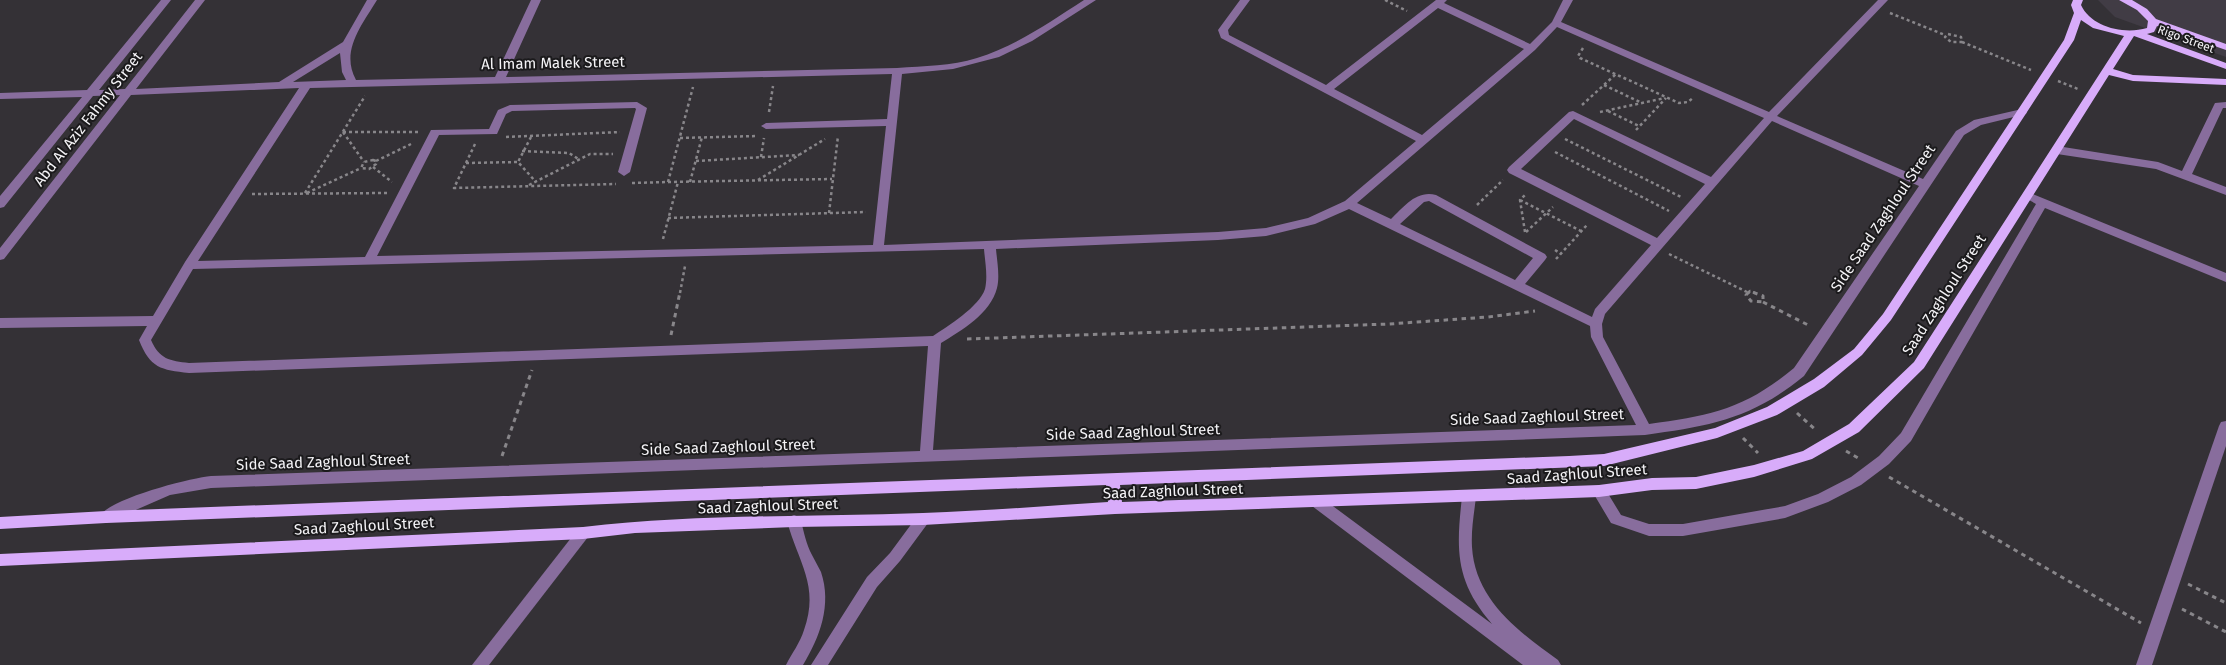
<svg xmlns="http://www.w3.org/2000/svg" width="2226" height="665" viewBox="0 0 2226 665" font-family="'Fira Sans',sans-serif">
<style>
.built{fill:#413c45}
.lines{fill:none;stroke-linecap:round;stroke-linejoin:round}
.path-far1{stroke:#88868a;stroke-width:2.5;stroke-dasharray:3 3;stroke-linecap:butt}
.path{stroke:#88868a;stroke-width:3;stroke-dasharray:4.5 4.5;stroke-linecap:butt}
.minor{fill:#886d9d;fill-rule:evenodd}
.major{fill:#d8acfa;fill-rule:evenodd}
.labels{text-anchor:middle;stroke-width:4;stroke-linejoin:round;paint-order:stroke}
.far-street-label{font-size:12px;fill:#f4f3f6;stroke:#1b1a1c}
.street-label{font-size:15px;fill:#f4f3f6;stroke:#1b1a1c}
</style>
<rect width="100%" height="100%" fill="#343136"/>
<polygon class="built" points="2098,0 2226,0 2226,57 2115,17"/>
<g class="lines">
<g class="path-far1">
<polyline points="1385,0 1407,11"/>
<polyline points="1890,13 1945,35"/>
<polygon points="1948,34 1961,37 1962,42 1951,42 1945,37"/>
<polyline points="1962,42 2031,70"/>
<polyline points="1583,48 1578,56 1580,58 1679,103 1688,102 1694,97"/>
<polyline points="2058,81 2078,89"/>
<polyline points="1604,85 1642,103"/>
<polyline points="1582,105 1616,74"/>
<polyline points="1608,111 1639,126"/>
<polyline points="769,112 773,86"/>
<polyline points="1600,112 1665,98"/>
<polyline points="1636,130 1666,98"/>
<polyline points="343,132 420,132"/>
<polyline points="343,132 364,162"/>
<polyline points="506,137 620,132"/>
<polyline points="531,137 518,162 536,182"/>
<polyline points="680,138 757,136"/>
<polyline points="1565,139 1681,197"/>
<polyline points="475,144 454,188 616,184"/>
<polyline points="522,151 569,153 580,160"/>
<polyline points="1555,152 1669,211"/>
<polyline points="761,157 764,138"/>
<polygon points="373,160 376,161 376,164 369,169 361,168 364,162"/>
<polyline points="376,161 411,144"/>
<polyline points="696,161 799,155"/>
<polyline points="466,163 518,162"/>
<polyline points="373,167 392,182"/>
<polyline points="758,180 825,139"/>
<polyline points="668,182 832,179"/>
<polyline points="690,182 702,137"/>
<polyline points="632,183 668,182 693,87"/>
<polyline points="529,185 590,154 613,154"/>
<polyline points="305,193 365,96"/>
<polyline points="307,193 361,168"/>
<polyline points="252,194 388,193"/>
<polyline points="1520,200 1581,231"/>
<polyline points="1477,205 1503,180"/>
<polyline points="829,213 838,136"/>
<polyline points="668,218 866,212"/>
<polyline points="1525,232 1520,200 1526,194"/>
<polyline points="1526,232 1553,207"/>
<polyline points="663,239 678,182"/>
<polyline points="1555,250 1561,254"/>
<polyline points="1669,254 1747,292"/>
<polyline points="1556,259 1587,225"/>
<polyline points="680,293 685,266"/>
<polyline points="1748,293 1750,291 1755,293"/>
</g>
<g class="path">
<polyline points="1749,292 1746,295 1751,301 1763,302 1763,296 1752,292"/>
<polyline points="1763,302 1810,326"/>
<polyline points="671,335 680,292"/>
<polyline points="967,339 1389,324 1488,317 1535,311"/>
<polyline points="1797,413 1817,431"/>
<polyline points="1743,438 1758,453"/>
<polyline points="1846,451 1858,458"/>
<polyline points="502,456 532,370"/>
<polyline points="1889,477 2141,623"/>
<polyline points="2188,584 2226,603"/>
<polyline points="2182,609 2226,632"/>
</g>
<g class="minor">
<path d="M161,0h10l-72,90 26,-1 70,-89h10l-69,89 143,-7 64,-40 24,-42h10c-15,25 -37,51 -21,80l139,-3 36,-77h10l-35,77 391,-9c27,-2 54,-2 80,-10 39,-12 73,-36 107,-58h12l-64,41 -33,16 -46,12 -51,5 -18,171 334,-13 48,-4 42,-10 37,-17 71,-60 -195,-103 -3,-8 22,-30h10l-22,30 1,5 97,50 110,-85h11l-3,3 86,41 22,-22 11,-22h10l-12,22 208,90 109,-112h10l-111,116 146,63 33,-48 18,-11 48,-11 5,3 -1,2 -45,11 -17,10 -160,241c-52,43 -94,50 -159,59l-1434,53 -41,7 -64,28 -5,-2 -2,-4c9,-18 91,-39 112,-41l709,-25 8,-105 -739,27c-28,-3 -39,-5 -50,-33l8,-14 -147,2v-10l153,-2 32,-54 114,-174 -168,7 -127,164 -4,1v-12l120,-153 -27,1 -89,111 -4,1v-12l82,-99 -82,2v-6l87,-3zM1438,8l86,41 -102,86 -88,-46zM1557,27l207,91 -53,59 -138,-66 -4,1 -60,55 -2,3 2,3 142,72 -56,64 -3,8 -67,-33 20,-24 2,-3 -2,-3 -109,-59c-20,-5 -32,12 -45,24l-34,-16 178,-153zM340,53l2,19 4,8 -53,2zM892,74l-5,45 -121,4 -5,3 5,3 120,-3 -13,119 -496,11 62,-121 58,-1 9,-20 6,-3 123,-3 1,1 -18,63 6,4 6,-4 17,-64 -10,-6 -127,3 -12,5 -9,19 -58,1 -66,127 -167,4 112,-173zM1574,119l131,65 -48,54 -136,-69zM1772,121l147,65 -125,182c-49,41 -84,48 -145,56l-46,-87 -1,-13 3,-10zM1429,201l104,57 -18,22 -115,-56 24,-22zM1349,209l241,117 1,11 45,88 -703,25 8,-107c20,-12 50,-30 56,-55 3,-12 0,-27 -1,-39l222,-9 48,-4 49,-12zM984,249c1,13 4,27 1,40 -6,18 -37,37 -52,47l-744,27c-19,-2 -30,-4 -38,-23l42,-71z"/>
<polygon points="2226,102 2226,108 2223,108 2192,174 2226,187 2226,195 2156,169 2057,154 2052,150 2057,146 2158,162 2182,171 2214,105 2215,103"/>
<polygon points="2028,192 2226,273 2226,282 2045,208 1911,441 1889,464 1861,485 1828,502 1785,518 1683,536 1649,536 1611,523 1592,491 1594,487 1599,485 1604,487 1621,515 1649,524 1683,524 1785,506 1818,494 1851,477 1879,456 1901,433 2036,204 2022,196 2024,193"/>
<polygon points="2226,421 2226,446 2152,665 2136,665 2219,426 2221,422"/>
<path d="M1469,491l5,2 2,4c-2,17 -5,33 -4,50 3,53 47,85 86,113l3,5h-38l-211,-159 -2,-4 2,-4 5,-2 5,2 170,126c-37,-43 -36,-74 -30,-127l2,-4z"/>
<polygon points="923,513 928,515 930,519 928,523 900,561 877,587 828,665 811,665 867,577 890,553 918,515"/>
<path d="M794,515l5,2 2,4c3,11 5,23 11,34 3,6 6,11 9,17 11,33 -1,65 -18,93h-17c6,-12 14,-22 18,-35 16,-44 -6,-68 -17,-109l2,-4z"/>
<polygon points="583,527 588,529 590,533 588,537 489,665 472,665 578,529"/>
</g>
<path class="major" d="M2073,0h10l-2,5c10,22 43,30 66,23l1,-7 -11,-11 -18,-10h13l15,9 9,10 70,25v6l-69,-24 -3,6 -7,2 79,29v6l-92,-33 -21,33 20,6 93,4v6l-93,-4 -24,-6 -185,293 -65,64 -47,27 -58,18 -58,12 -44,1 -53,7 -484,17 -192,11 -129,2 -159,6 -52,6 -583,27v-12l583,-27c113,-13 226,-10 340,-14 61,-2 123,-7 185,-11l-2,-17 -1000,38 -106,6v-12l106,-6 1463,-55 35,-2 111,-26 52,-21 47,-28 40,-30 29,-35 181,-274 10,-27 -3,-8zM2081,20l12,8 31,8 -210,326 -65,62 -46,27 -49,14 -58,12 -44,1 -53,7 -477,17 -2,-17 484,-19 113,-28 60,-23 47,-28 38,-32 29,-35 183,-280z"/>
</g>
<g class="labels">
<g class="far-street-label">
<text transform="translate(2186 39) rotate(20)" y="4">Rigo Street</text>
</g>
<g class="street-label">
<text transform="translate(553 63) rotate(-1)" y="5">Al Imam Malek Street</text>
<text transform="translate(88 119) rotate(-52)" y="5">Abd Al Aziz Fahmy Street</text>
<text transform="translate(1883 218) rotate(-56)" y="5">Side Saad Zaghloul Street</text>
<text transform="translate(1944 295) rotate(-57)" y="5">Saad Zaghloul Street</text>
<text transform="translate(1537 417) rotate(-2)" y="5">Side Saad Zaghloul Street</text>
<text transform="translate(1133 432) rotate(-2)" y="5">Side Saad Zaghloul Street</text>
<text transform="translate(728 447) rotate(-2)" y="5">Side Saad Zaghloul Street</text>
<text transform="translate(323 462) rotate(-2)" y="5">Side Saad Zaghloul Street</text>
<text transform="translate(1577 474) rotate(-4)" y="5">Saad Zaghloul Street</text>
<text transform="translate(1173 491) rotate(-2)" y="5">Saad Zaghloul Street</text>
<text transform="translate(768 506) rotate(-2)" y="5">Saad Zaghloul Street</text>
<text transform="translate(364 526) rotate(-3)" y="5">Saad Zaghloul Street</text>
</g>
</g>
</svg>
